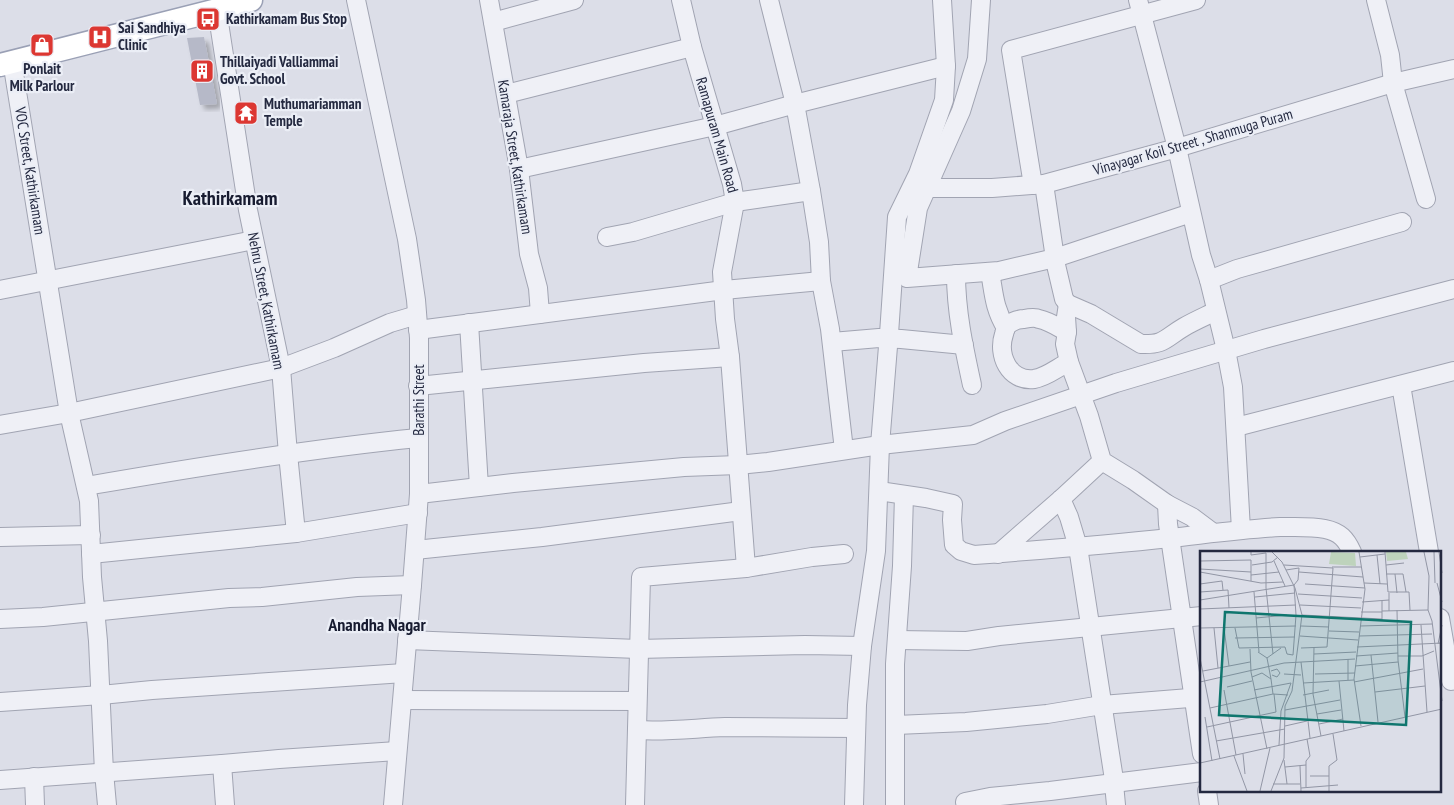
<svg xmlns="http://www.w3.org/2000/svg" width="1454" height="805" viewBox="0 0 1454 805" font-family="'PT Sans Narrow',sans-serif">
<style>
.building{fill:#b6b9c8;filter:url(#shadow)}
.lines{fill:none;stroke-linecap:round;stroke-linejoin:round}
.minor-casing{stroke:#a1a4b2;stroke-width:20}
.major-casing{stroke:#9aa0b5;stroke-width:25}
.minor{stroke:#eff0f6;stroke-width:18}
.major{stroke:#fff;stroke-width:22}
.labels{text-anchor:middle;stroke-width:4.5;stroke-linejoin:round;paint-order:stroke}
.poi-label{font-size:15px;font-weight:bold;fill:#242940;stroke:#ebeef6;text-anchor:start}
.street-label{font-size:15px;fill:#242940;stroke:#ebeef6}
.quarter-label{font-size:18px;font-weight:bold;fill:#171b30;stroke:#ebeef6}
.district-label{font-size:20px;font-weight:bold;fill:#171b30;stroke:#ebeef6}
.inset-road{fill:none;stroke:#9296a5;stroke-width:1}
.view{fill:#0f766e;fill-opacity:0.15;stroke:#0f766e;stroke-width:2.5}
.inset-edge{fill:none;stroke:#242940;stroke-width:2.5}
</style>
<defs>
<filter id="shadow"><feDropShadow dx="4.5" dy="4.5" stdDeviation="2.5" flood-color="#0004"/></filter>
</defs>
<rect width="100%" height="100%" fill="#dcdee8"/>
<polygon class="building" points="204,37 217,104 200,105 187,38"/>
<g class="lines">
<g class="minor-casing">
<g id="minor">
<polyline points="356,0 407,239 416,300 419,338 419,494 412,585 393,805"/>
<polyline points="489,0 519,169 529,254 538,288 540,314"/>
<polyline points="681,0 692,47 732,184 735,202 722,272 725,319 730,357 746,568"/>
<polyline points="769,0 795,104 811,191 819,242 821,281 830,329 844,450"/>
<polyline points="981,0 977,59 961,111 918,208 907,278 999,271 1055,258 1191,213"/>
<polyline points="1138,0 1177,148 1201,255 1209,280 1226,350 1233,387 1241,530"/>
<polyline points="1376,0 1390,55 1393,83 1426,199"/>
<polyline points="217,10 248,210 281,368 288,454 296,533"/>
<polyline points="493,22 574,0"/>
<polyline points="12,61 69,413 89,501 92,577 98,641 104,772 107,805"/>
<polyline points="506,94 692,47"/>
<polyline points="519,169 715,126 795,104 946,66"/>
<path d="M1044,184l12,81 8,34 4,5 23,10 50,30c24,1 24,-6 43,-17 10,-6 22,-11 32,-16"/>
<polyline points="1033,185 1011,50 1196,0"/>
<polyline points="927,188 992,188 1044,184 1177,148 1393,83 1454,69"/>
<polyline points="607,237 633,232 735,202 811,191"/>
<path d="M990,272c4,22 4,36 16,56"/>
<path d="M956,274c0,38 8,74 16,111"/>
<polyline points="1209,280 1237,269 1402,222"/>
<polyline points="0,290 254,240"/>
<polyline points="1068,304 1066,317 1067,332 1065,344 1069,362 1089,416 1102,461 1133,480 1167,504 1192,517 1212,532"/>
<polyline points="469,323 479,487"/>
<polyline points="418,330 724,290 821,281"/>
<path d="M1067,332c-9,-5 -18,-11 -28,-13 -4,-2 -10,-1 -15,0 -4,0 -11,2 -15,5 -3,2 -4,6 -5,10 -7,21 5,48 30,45 13,-2 24,-12 35,-17"/>
<polyline points="832,342 879,338 901,339 964,345"/>
<polyline points="1401,385 1429,552"/>
<polyline points="418,386 644,363 730,357"/>
<polyline points="0,425 69,413 281,368 334,348 390,323 417,315"/>
<polyline points="1236,427 1454,371"/>
<path d="M86,486c110,-19 221,-37 332,-48"/>
<path d="M879,491l47,7 27,6 -1,16 2,25 7,6 13,4c66,-5 131,-10 196,-17 37,-4 73,-9 110,-11 15,0 31,-1 45,2 15,3 21,10 27,23"/>
<polyline points="419,494 513,483 684,467 738,465 768,462 880,445 973,435 1005,421 1116,383 1264,339 1454,289"/>
<polyline points="1061,499 1069,517 1078,547 1113,773 1116,805"/>
<polyline points="1167,504 1168,524 1202,754"/>
<polyline points="0,537 91,535"/>
<polyline points="415,550 542,537 741,511"/>
<polyline points="91,554 296,533 418,513"/>
<polyline points="998,554 1061,499 1102,461"/>
<polyline points="1440,618 1451,681"/>
<polyline points="0,619 43,617 229,598 262,597 357,587 412,585"/>
<polyline points="407,640 638,649 805,645 862,646"/>
<polyline points="897,640 967,641 999,636 1202,616"/>
<polyline points="403,700 637,701"/>
<polyline points="0,702 101,695 152,690 404,673"/>
<polyline points="896,725 966,722 1047,714 1102,705 1202,697"/>
<path d="M637,730c30,2 59,-2 88,-3 44,0 87,1 131,1"/>
<polyline points="222,764 225,805"/>
<polyline points="34,777 35,805"/>
<polyline points="0,780 222,764 279,759 397,751"/>
<polyline points="1207,791 1209,805"/>
<polyline points="965,802 990,797 1050,791 1202,772"/>
<polyline points="635,805 641,577 746,568 812,557 844,554"/>
<polyline points="854,805 857,705 862,646 876,551 880,445 889,334 897,217 918,174 944,100 946,66 942,0"/>
<polyline points="895,805 895,664 902,566 904,495"/>
</g>
</g>
<g class="major-casing">
<polyline id="major" points="0,65 217,10 251,0"/>
</g>
<use href="#minor" class="minor"/>
<use href="#major" class="major"/>
</g>
<defs>
<g id="bus-square" transform="scale(1.25)"><rect x="-9" y="-9" width="18" height="18" rx="4" fill="#dc3732" stroke="#ebeef6"/><path d="M-5-6H5V4H4V6H2V4H-2V6H-4V4H-5ZM-3.5-4V0h7V-4ZM-3.5 1.2v1.5H-2V1.2ZM2 1.2v1.5H3.5V1.2Z" fill="#fff"/></g>
<g id="hospital-square" transform="scale(1.25)"><rect x="-9" y="-9" width="18" height="18" rx="4" fill="#dc3732" stroke="#ebeef6"/><path d="M-5-5h3v3.5h4V-5h3V5h-3V1.5h-4V5h-3Z" fill="#fff"/></g>
<g id="shop-square" transform="scale(1.25)"><rect x="-9" y="-9" width="18" height="18" rx="4" fill="#dc3732" stroke="#ebeef6"/><path d="M-5-2.5h2.3a2.7 3.5 0 0 1 5.4 0H5L5.5 6h-11ZM-1.5-2.5h3a1.5 2.3 0 0 0-3 0Z" fill="#fff"/></g>
<g id="building-square" transform="scale(1.25)"><rect x="-9" y="-9" width="18" height="18" rx="4" fill="#dc3732" stroke="#ebeef6"/><path d="M-4-6H4V6H1V3H-1V6H-4ZM-2.5-4.3h1.7v1.8h-1.7ZM.8-4.3h1.7v1.8H.8ZM-2.5-1h1.7V.8h-1.7ZM.8-1h1.7V.8H.8Z" fill="#fff"/></g>
<g id="temple-square" transform="scale(1.25)"><rect x="-9" y="-9" width="18" height="18" rx="4" fill="#dc3732" stroke="#ebeef6"/><path d="M0-6L5-2H3V0L6.5 2.5H4V6H1.5V3h-3V6H-4V2.5H-6.5L-3 0V-2H-5Z" fill="#fff"/></g>
</defs>
<g fill-rule="evenodd">
<use href="#bus-square" x="208" y="19"/>
<use href="#hospital-square" x="100" y="37"/>
<use href="#shop-square" x="42" y="45"/>
<use href="#building-square" x="202" y="71"/>
<use href="#temple-square" x="246" y="113"/>
</g>
<g class="labels">
<g class="poi-label">
<text x="226" y="24">Kathirkamam Bus Stop</text>
<text x="118" y="33">Sai Sandhiya<tspan x="118" dy="17">Clinic</tspan></text>
<text x="220" y="67">Thillaiyadi Valliammai<tspan x="220" dy="17">Govt. School</tspan></text>
<text x="42" y="74" text-anchor="middle">Ponlait<tspan x="42" dy="17">Milk Parlour</tspan></text>
<text x="264" y="109">Muthumariamman<tspan x="264" dy="17">Temple</tspan></text>
</g>
<g class="street-label">
<text transform="translate(717 135) rotate(74)" y="5">Ramapuram Main Road</text>
<text transform="translate(1193 142) rotate(-16)" y="5">Vinayagar Koil Street , Shanmuga Puram</text>
<text transform="translate(515 157) rotate(81)" y="5">Kamaraja Street, Kathirkamam</text>
<text transform="translate(30 171) rotate(81)" y="5">VOC Street, Kathirkamam</text>
<text transform="translate(266 301) rotate(79)" y="5">Nehru Street, Kathirkamam</text>
<text transform="translate(419 400) rotate(-90)" y="5">Barathi Street</text>
</g>
<g class="quarter-label">
<text x="377" y="631">Anandha Nagar</text>
</g>
<g class="district-label">
<text x="230" y="205">Kathirkamam</text>
</g>
</g>
<g transform="translate(1200 551)">
<rect width="241" height="241" fill="#dcdee8"/>
<path d="M131,1l24,1 1,13 -27,-2zM186,1h20l2,7 -21,2z" fill="#bed3bc"/>
<path class="inset-road" d="M51,1v3l15,-2v35l7,66M159,1l6,37 -11,90 7,47M185,1l3,40h21l1,18M224,1l5,24 -1,34 4,11 10,80M234,1l1,31M239,1l3,21M177,4l3,29M160,6l25,-3M0,10l51,-1v21M74,10l11,25M52,14l20,-3 6,-5M84,14l49,3 -6,79 -26,1M186,14l18,-2M132,16h29M0,18l51,3M86,19l13,-2 -1,12 -4,5M0,21l61,11 22,-1M99,21l64,5M186,23h17l3,18M195,23l2,19M51,24l28,-3M164,32l23,1M237,32l5,19M0,33l22,-3 1,9M105,33l60,4M0,41l28,-2 1,18M54,41l5,60M189,42v18M98,43l64,4M55,46l40,-4M0,49l94,-15 2,30 -3,40M182,50v19M162,51l27,-2M100,54l61,3M0,58l96,-4M197,59l1,50 7,57M182,60l46,-1M161,61h21M102,64l80,4M56,67l31,-3M221,74l6,87M101,75l28,1M160,75l72,-2M0,77l96,-2M14,77l4,40M24,77l5,38M35,77l4,20 46,-1 2,7 6,1M129,80l30,1M100,85l58,4M159,85l73,-2M35,87l60,-1M238,93l4,-19M114,96l-1,47 8,42M157,96l85,-4M50,98l1,23 16,77M58,101l9,6 4,21M114,103l42,-2M171,104l7,67M156,105l42,-3M198,105h24l12,-5M0,107l20,101M67,107l14,-10M148,108v21M101,111l9,76M155,115l43,-4M3,120l47,-9M71,120l6,-2 3,4 -3,4 -5,-2M84,123l17,1M115,123l40,-1M52,126l10,-4 9,6 2,15M139,130l5,50M0,131l84,-19 71,-4M154,131l69,-13M103,132l51,-3M27,136l25,-6M24,139l12,65M54,139l37,-7 -10,28 -2,34M175,141l50,-6M103,144l26,-5M10,157l63,-14 15,1M85,159l55,-10M117,163l24,-4M5,166l7,44M119,173l24,-5M85,175l22,-5M7,176l69,-15 -2,-18M16,190l69,-12M43,203l2,20M34,205l13,35M84,209l3,24M0,212l242,-54M100,215l1,25M85,216l21,-2M110,225h19M73,233h27M106,236v-26l4,-5 -3,-17M101,237l37,-3M60,240l10,-43M71,240l13,-33 1,-52 7,-15 10,-76 -7,-27 -13,-26 -10,-10M129,240v-25l8,-6 -4,-26"/>
<path class="view" d="M25,61l186,10 -5,103 -187,-10z"/>
<rect width="241" height="241" class="inset-edge"/>
</g>
</svg>
